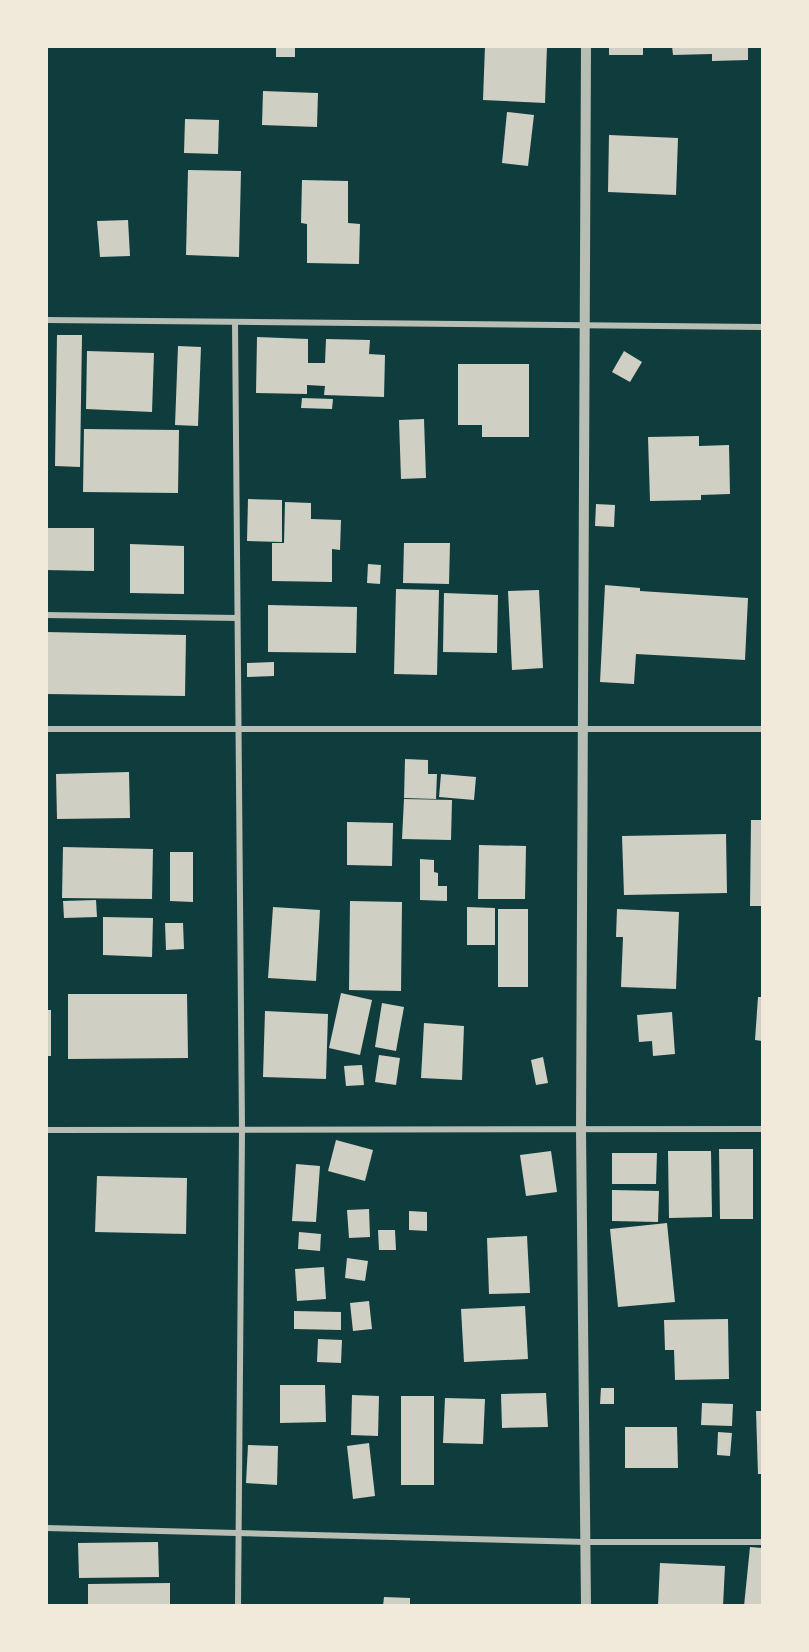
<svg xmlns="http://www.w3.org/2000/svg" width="809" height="1652" viewBox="0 0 809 1652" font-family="Overpass,sans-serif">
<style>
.building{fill:#cfcfc3}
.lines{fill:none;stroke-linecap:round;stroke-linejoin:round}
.minor{stroke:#b8beb3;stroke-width:6}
.tertiary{stroke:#b8beb3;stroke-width:10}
</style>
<rect width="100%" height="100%" fill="#0f3d3e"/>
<g class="building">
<rect x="276" y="46" width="19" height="11"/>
<polygon points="485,46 547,46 545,103 483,100"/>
<rect x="609" y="46" width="34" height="9"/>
<polygon points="672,46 748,46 748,60 712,61 712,54 673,55"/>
<polygon points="263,91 318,93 317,127 262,125"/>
<polygon points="507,112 534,115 528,166 502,163"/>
<polygon points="185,119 219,120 218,154 184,153"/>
<polygon points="609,135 678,138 676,195 608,192"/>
<polygon points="188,170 241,171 239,257 186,255"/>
<polygon points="302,180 348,181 348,223 360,224 359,264 307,263 307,224 301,223"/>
<polygon points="128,220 130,256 100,257 97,221"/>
<polygon points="57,335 82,335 80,467 55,466"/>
<polygon points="257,337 308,339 308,363 325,363 326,339 370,340 369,354 385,355 384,397 324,395 325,386 307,385 307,394 256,393"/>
<polygon points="178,346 201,347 198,426 175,425"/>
<polygon points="87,351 154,353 152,412 86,409"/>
<polygon points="624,351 642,362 630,382 612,372"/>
<polygon points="458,364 529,364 529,437 482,437 482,425 458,425"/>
<polygon points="302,398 333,399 332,409 301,408"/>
<polygon points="424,419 426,478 401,479 399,420"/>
<polygon points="84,429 179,430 178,493 83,492"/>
<polygon points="699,436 699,446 729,445 730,494 701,495 701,500 650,501 648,437"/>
<polygon points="248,499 282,500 282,542 247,541"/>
<polygon points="285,502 311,503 311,519 341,520 340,550 332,549 332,582 272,581 272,543 284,543"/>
<polygon points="596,504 615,505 614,527 595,526"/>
<polygon points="46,528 94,528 94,571 46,570"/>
<polygon points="404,543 450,543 449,584 403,583"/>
<polygon points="130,544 184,546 184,594 130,593"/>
<polygon points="368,564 381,565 380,584 367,583"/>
<polygon points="605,585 640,588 640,591 748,598 745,660 636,654 634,684 600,682"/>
<polygon points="396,589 439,590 437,675 394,674"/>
<polygon points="539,590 543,668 512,670 508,591"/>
<polygon points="444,593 498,595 497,653 443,652"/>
<polygon points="268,605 357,607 356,653 268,652"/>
<polygon points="46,632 186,635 185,696 46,694"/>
<polygon points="274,662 274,676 247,677 247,663"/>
<polygon points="405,759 428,760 428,774 437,774 436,799 404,798"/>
<polygon points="129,772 130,818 57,819 56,774"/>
<polygon points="441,774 476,777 474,800 439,797"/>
<polygon points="404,799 452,800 451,840 402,839"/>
<polygon points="751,820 762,820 762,906 750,906"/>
<polygon points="347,822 393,823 392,866 347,865"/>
<polygon points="726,834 727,893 624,895 622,836"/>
<polygon points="479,845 526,846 525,899 478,899"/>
<polygon points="63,847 153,849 152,899 62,898"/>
<polygon points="170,852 193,852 193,902 170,901"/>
<polygon points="420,859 434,860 434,872 438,873 438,886 447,886 447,901 420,900"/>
<polygon points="96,900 97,917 64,918 63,901"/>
<polygon points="350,901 402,902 401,991 349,990"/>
<polygon points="273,907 320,910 316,981 268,978"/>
<polygon points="467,907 495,908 495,945 467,945"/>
<rect x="498" y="909" width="30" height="78"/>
<polygon points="617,909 679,912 676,989 621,987 623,937 616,937"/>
<polygon points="103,917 153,918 152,957 103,955"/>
<polygon points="165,923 183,923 184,949 166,950"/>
<polygon points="341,993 372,1000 360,1055 329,1048"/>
<polygon points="68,994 187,994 188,1058 68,1059"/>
<polygon points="758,997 762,997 762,1041 755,1040"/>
<polygon points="382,1003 404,1007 396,1051 375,1047"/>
<rect x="46" y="1010" width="5" height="46"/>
<polygon points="265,1011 328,1014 326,1079 263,1077"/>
<polygon points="672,1012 675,1054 653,1056 652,1041 639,1042 637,1015"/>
<polygon points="424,1023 464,1026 462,1080 421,1078"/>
<polygon points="379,1055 400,1058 396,1085 375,1082"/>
<polygon points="543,1057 548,1083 536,1085 531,1060"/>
<polygon points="362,1065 364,1085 346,1086 344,1066"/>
<polygon points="336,1140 373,1150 365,1181 328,1171"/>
<polygon points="719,1149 753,1149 753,1219 720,1219"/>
<polygon points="551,1151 557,1192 526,1196 520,1155"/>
<polygon points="668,1151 711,1151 712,1217 669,1218"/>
<polygon points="612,1153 657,1153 656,1184 612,1184"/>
<polygon points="296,1164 320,1166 316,1222 292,1221"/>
<polygon points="97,1176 187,1178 186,1234 95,1232"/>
<polygon points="612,1190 659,1191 658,1222 612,1221"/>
<polygon points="369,1209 370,1237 349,1238 347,1210"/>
<polygon points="409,1211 427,1212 427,1231 409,1230"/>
<polygon points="667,1223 675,1302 618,1307 610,1229"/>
<polygon points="378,1230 395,1230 396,1250 379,1250"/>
<polygon points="299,1232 321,1234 320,1251 298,1249"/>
<polygon points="527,1236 530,1293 489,1294 487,1238"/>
<polygon points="347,1258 368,1261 365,1281 345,1278"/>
<polygon points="324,1267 326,1299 297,1301 295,1269"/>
<polygon points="369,1301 372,1329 353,1331 350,1303"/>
<polygon points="525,1306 528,1359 464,1362 461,1309"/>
<polygon points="294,1311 341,1312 341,1330 294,1329"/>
<polygon points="728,1319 729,1379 675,1380 674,1350 665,1350 664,1320"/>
<polygon points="318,1339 342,1340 341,1363 317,1362"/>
<polygon points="280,1385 325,1385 326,1422 280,1423"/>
<polygon points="601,1388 614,1388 614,1404 600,1404"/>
<polygon points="546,1393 548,1427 502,1428 501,1394"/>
<polygon points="352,1395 379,1396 378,1436 351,1435"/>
<rect x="401" y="1396" width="33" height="89"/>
<polygon points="445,1398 485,1399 483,1444 443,1443"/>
<polygon points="702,1403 733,1404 732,1426 701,1425"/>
<polygon points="756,1411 762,1411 762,1474 758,1474"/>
<polygon points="625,1427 677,1427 678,1468 625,1468"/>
<polygon points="718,1432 732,1433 730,1456 717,1455"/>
<polygon points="369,1443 375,1496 353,1499 347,1446"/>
<polygon points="248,1445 278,1446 277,1485 246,1483"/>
<polygon points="158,1542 159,1577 79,1578 78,1543"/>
<polygon points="750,1547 762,1548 762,1606 744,1606"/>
<polygon points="660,1563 725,1566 723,1606 658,1606"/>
<polygon points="170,1583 170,1606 88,1606 88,1584"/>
<polygon points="384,1597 410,1598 410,1606 383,1606"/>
</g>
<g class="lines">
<g class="minor">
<polyline points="46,320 762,327"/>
<polyline points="235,322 242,1130 238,1606"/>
<polyline points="46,615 237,618"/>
<polyline points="46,729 762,729"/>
<polyline points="46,1130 762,1129"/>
<polyline points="46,1528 586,1542 762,1542"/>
</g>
<polyline class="tertiary" points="586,46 581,1130 586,1606"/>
</g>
<rect width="809" height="1652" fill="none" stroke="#f1e9da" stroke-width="96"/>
</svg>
